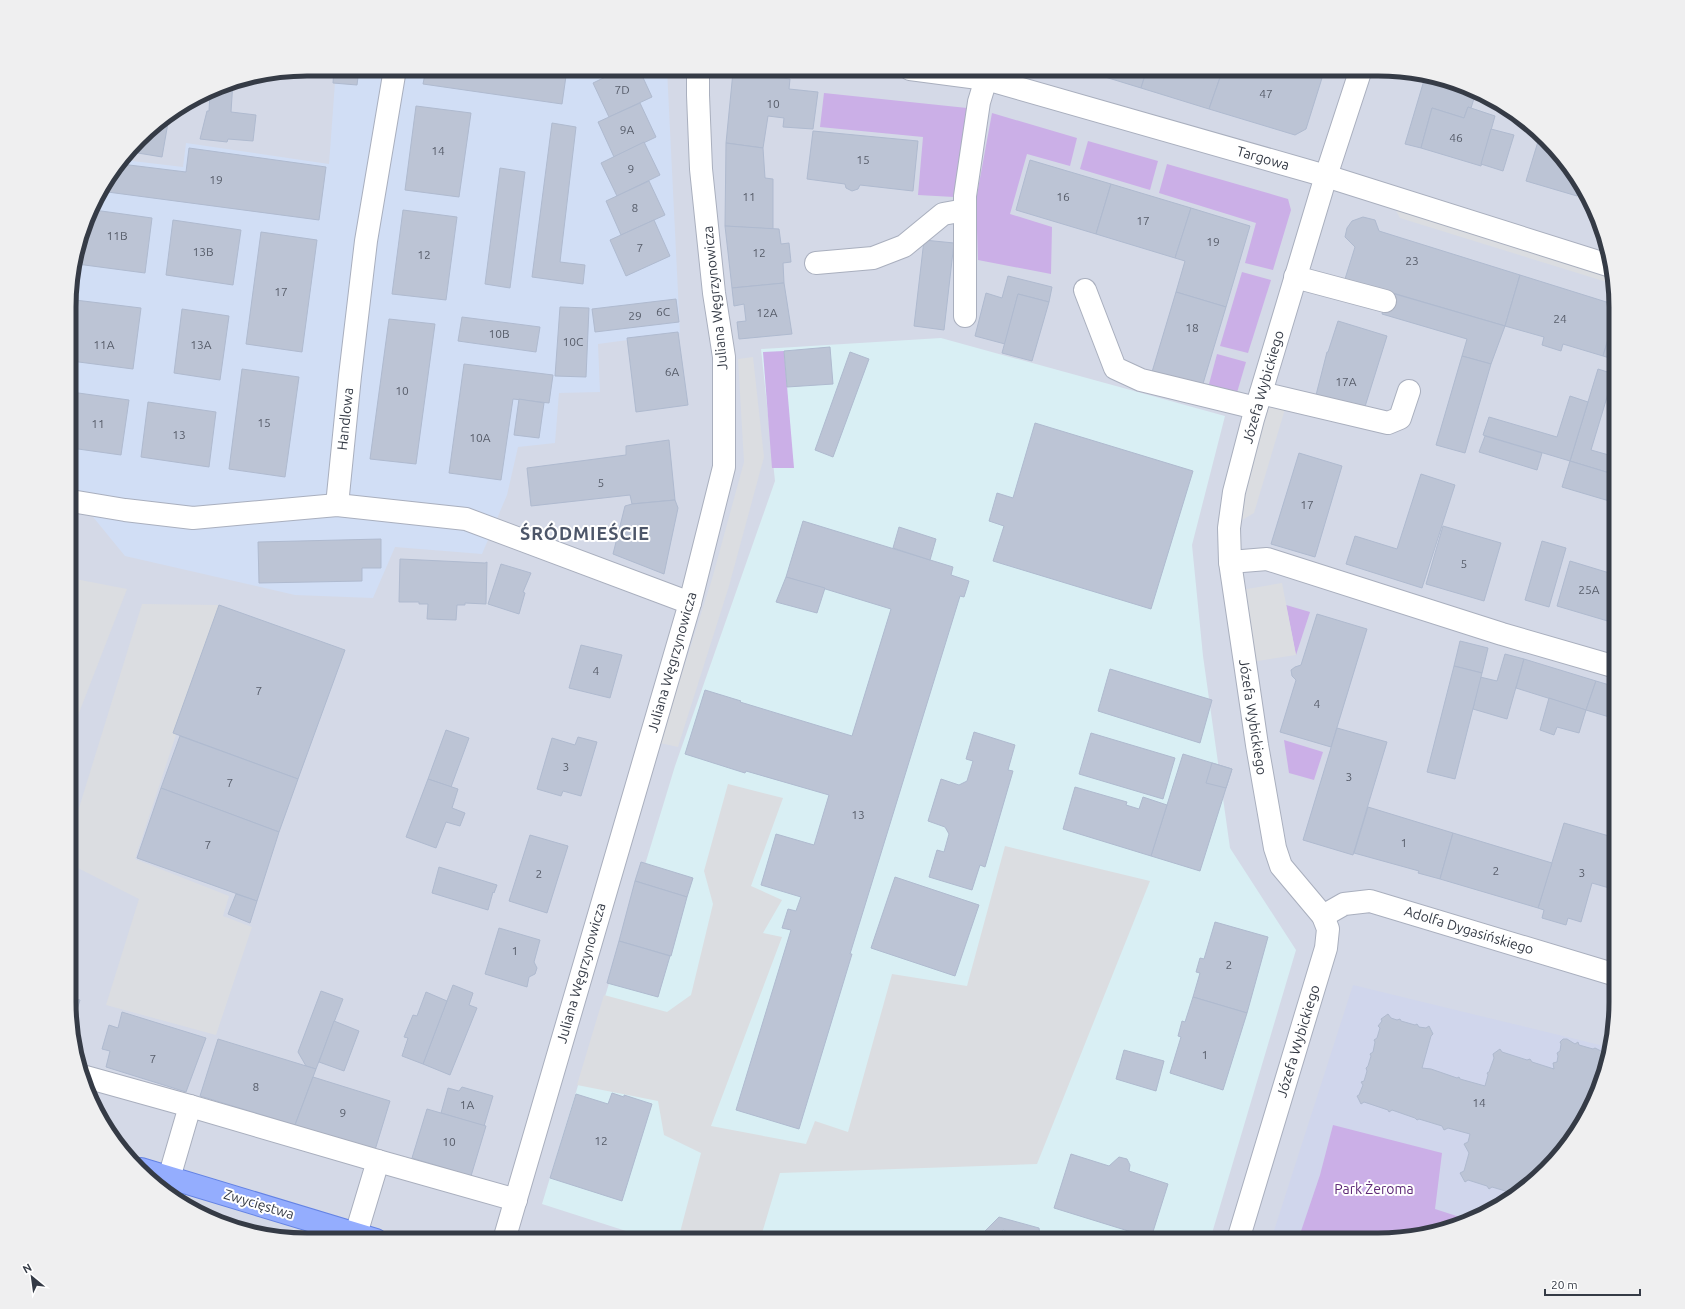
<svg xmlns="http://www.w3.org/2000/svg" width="1685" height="1309" viewBox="0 0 1685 1309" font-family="Ubuntu,sans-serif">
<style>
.residential{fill:#d4d9e7}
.commercial{fill:#d1def5}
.education{fill:#d0d6ec}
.medical{fill:#d9eff4}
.green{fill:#cbafe7}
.parking{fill:#dbdde1}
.building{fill:#bcc4d5;stroke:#afbacf}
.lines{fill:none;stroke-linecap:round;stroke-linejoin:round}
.minor-casing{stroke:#a9afbe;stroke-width:24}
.major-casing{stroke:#6483e3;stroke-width:24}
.minor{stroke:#fff;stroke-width:22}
.major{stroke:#94adfe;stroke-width:22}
.labels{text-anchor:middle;stroke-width:4;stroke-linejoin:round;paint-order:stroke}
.number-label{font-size:12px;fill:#575d6a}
.street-label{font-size:14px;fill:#353b46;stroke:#fff}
.park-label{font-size:14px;fill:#5e2977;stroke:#fff}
.district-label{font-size:18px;font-weight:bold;letter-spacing:1px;fill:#4d5669;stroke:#fff}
.rim{fill:none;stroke:#353b46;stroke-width:5}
</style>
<rect width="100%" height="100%" fill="#e6e9f3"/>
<polygon class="residential" points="307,69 1393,69 1469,87 1535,128 1592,202 1608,246 1616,307 1615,1017 1598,1093 1483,1216 1424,1235 1378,1240 292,1240 216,1222 150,1181 94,1107 70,1017 71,276 101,188 150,128 231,82"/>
<polygon class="commercial" points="336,69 667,69 680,333 598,344 600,392 559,393 555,443 518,447 507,495 482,554 395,547 373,598 295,595 125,556 71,490 71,276 101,188 124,160 183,167 186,143 329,164"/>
<polygon class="education" points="1353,985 1608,1047 1598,1093 1557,1159 1483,1216 1424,1235 1378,1240 1271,1240"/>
<polygon class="medical" points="941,338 1225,416 1192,545 1203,656 1230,848 1296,950 1210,1240 654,1240 542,1204 675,766 775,481 761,349"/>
<g class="green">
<polygon points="824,93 967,108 954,197 918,195 923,137 820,127"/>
<polygon points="992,113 1077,138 1070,166 1027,154 1010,214 1052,227 1051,274 978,260 976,200"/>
<polygon points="1088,141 1158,161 1150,190 1080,169"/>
<polygon points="1167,164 1288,199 1291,210 1273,270 1245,263 1256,223 1159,193"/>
<polygon points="1242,272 1271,280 1248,353 1220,346"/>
<polygon points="784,351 794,468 772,468 763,352"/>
<polygon points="1217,354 1246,362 1236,396 1208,388"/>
<polygon points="1286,605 1310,612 1296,655"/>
<polygon points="1284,740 1323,752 1314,780 1289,773"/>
<polygon points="1333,1125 1442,1153 1435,1209 1469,1220 1424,1235 1378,1240 1298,1240 1320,1175"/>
</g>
<g class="parking">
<polygon points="1388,196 1611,266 1613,284 1400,218"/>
<polygon points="753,357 764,457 729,586 678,747 660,743 712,579 744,462 738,359"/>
<polygon points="1261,393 1288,399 1254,513 1229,528"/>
<polygon points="70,578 127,589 70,736"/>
<polygon points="1282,583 1296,655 1245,663 1235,591"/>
<polygon points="142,604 219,605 135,859 229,896 223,916 252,927 216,1035 106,1005 139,899 70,864 70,837"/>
<polygon points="728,784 783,798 751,886 782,900 763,933 782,937 711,1126 806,1144 815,1121 848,1132 892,974 967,986 1005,846 1150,881 1037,1164 780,1173 760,1240 678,1240 701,1153 664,1135 658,1101 577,1085 604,995 667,1012 691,995 713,904 704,871"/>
<polygon points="609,1231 641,1240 601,1240"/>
</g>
<g class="building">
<polygon points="334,69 359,69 357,85 333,83"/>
<polygon points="426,69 567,69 562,104 423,84"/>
<polygon points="622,69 639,69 652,97 609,117 593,83"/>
<polygon points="1079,69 1147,69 1141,88"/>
<polygon points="1147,69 1223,69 1209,109 1141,88"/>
<polygon points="1223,69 1267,69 1278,73 1284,69 1294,69 1322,78 1306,129 1295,135 1209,109"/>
<polygon points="301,70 300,76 282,73"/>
<polygon points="733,72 790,79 789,89 818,92 813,129 783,127 784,118 768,116 763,148 726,143"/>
<polygon points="1425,77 1469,87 1476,92 1471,108 1468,107 1464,118 1432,108 1421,148 1405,144"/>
<polygon points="233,81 231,112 256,115 253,141 228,139 227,142 200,139 207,111 209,111 210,93"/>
<polygon points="640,103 656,137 614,157 598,122"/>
<polygon points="416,106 471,113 459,197 405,190"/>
<polygon points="1468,107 1495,116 1481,166 1421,148 1432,108 1464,118"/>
<polygon points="169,117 162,157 138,153 139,142 150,128"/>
<polygon points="552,123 576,127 560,262 585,265 583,284 532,277"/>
<polygon points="1491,129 1514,135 1503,171 1481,164"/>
<polygon points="813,131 918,141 913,191 860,185 858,189 852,191 846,188 845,184 807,179"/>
<polygon points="1540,135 1579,186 1577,196 1526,181"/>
<polygon points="644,142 660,175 617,196 601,163"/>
<polygon points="726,143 763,148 765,178 773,179 773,229 725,226"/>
<polygon points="189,148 326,167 319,220 100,191 121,164 186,172"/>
<polygon points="1030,160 1111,184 1096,234 1016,210"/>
<polygon points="500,168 525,172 510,288 485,284"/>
<polygon points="649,181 665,215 621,235 606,201"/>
<polygon points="1111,184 1191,208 1175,258 1096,234"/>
<polygon points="1191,208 1250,226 1226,307 1176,292 1185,261 1175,258"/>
<polygon points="94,210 152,218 145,273 77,264 79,253"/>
<polygon points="403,210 457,217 446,300 392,294"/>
<polygon points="1363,217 1375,220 1379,231 1520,275 1505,326 1345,279 1355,247 1345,237 1347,228 1352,221"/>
<polygon points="173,220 241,230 233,285 166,275"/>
<polygon points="654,220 670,256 626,276 610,240"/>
<polygon points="725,226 779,229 781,244 789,243 791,262 783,263 784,283 732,288"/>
<polygon points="261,232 317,240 302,352 246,344"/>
<polygon points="924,240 954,243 944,330 914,326"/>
<polygon points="1520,275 1616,305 1616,313 1603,356 1563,344 1561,351 1542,345 1544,337 1505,326"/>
<polygon points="1008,276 1052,287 1049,302 1018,294 1005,344 975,336 986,293 1002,298"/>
<polygon points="784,283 792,334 739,339 737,322 746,321 744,304 734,306 732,288"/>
<polygon points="1176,292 1226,307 1202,387 1152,372"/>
<polygon points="1388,292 1505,326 1491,364 1462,356 1467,339 1382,314"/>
<polygon points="1018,294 1049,302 1032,361 1002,353"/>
<polygon points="676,299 679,322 595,332 592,309"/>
<polygon points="75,300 141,308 133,369 71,361 71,330"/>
<polygon points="560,307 589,308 586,377 555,376"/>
<polygon points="182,309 229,316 220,380 174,373"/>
<polygon points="1616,313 1616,360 1603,356"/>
<polygon points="462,317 540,327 536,352 458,341"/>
<polygon points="389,319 435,324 416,464 370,459"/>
<polygon points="1338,321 1387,336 1363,413 1315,399 1327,352 1328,352"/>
<polygon points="678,332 688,405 636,412 627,338"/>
<polygon points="830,347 833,384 787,387 784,351"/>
<polygon points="850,352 869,359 833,457 815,450"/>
<polygon points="1462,356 1491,364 1465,453 1436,445"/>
<polygon points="464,364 553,375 549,403 513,399 501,480 449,473"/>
<polygon points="242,369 299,377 285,477 229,469"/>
<polygon points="1598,369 1614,374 1591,450 1616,457 1616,475 1570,461"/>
<polygon points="71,392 129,400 121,455 71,448"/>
<polygon points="1570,396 1588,402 1570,461 1483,435 1489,417 1557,437"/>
<polygon points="519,399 544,403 539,438 514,435"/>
<polygon points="148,402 216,412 209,467 141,457"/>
<polygon points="1035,423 1193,471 1151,609 993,561 1004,526 989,521 997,493 1013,498"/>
<polygon points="1485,436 1542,453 1537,470 1479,452"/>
<polygon points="669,440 675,500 632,504 630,495 531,506 527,468 626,455 626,446"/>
<polygon points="1299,453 1342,466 1315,557 1271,544"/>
<polygon points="1570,461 1616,475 1616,503 1562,487"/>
<polygon points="1421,474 1455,485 1422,588 1346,564 1355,536 1397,549"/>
<polygon points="675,500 678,508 664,574 613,554 625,506 632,504"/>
<polygon points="803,521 953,567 951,575 969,581 964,597 960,596 850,954 852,954 799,1129 736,1110 791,930 782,928 788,909 796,911 801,897 761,885 776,834 814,845 829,795 746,771 745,773 685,754 705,690 741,701 740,702 852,736 891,609 786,577"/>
<polygon points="71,524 77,525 72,567 70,567"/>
<polygon points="1443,526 1501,543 1484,601 1426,584"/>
<polygon points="899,527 936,539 930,560 893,548"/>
<polygon points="381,539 381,568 362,568 362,581 259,583 258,542"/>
<polygon points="1542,541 1566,548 1549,607 1525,600"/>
<polygon points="400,559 485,563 487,562 486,604 465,603 465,605 457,605 456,620 427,619 428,604 419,604 419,602 399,602"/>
<polygon points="1570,561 1616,575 1616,606 1611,622 1557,606"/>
<polygon points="501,564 531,573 523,592 525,593 519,614 488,604"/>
<polygon points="786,577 825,588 817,613 776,602"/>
<polygon points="219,605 345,650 298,779 173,733"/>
<polygon points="1317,614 1367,629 1331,747 1280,732 1296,680 1292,676 1291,670 1295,667 1301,665"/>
<polygon points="1460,641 1488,648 1482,673 1454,666"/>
<polygon points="581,645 622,655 610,698 569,688"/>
<polygon points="1505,654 1524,659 1507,719 1473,709 1480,677 1497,681"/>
<polygon points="1524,659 1596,681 1586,710 1516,688"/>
<polygon points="1454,666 1482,673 1455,779 1427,772"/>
<polygon points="1110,669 1212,700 1200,743 1098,711"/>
<polygon points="1596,681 1616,687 1616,719 1586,710"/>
<polygon points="1549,698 1586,710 1579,733 1557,727 1554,735 1540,730"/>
<polygon points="1337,728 1387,742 1353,855 1303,840"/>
<polygon points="446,730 469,738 451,787 428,779"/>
<polygon points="974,732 1015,745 1008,770 1013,771 985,867 980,865 972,890 929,877 937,850 944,852 949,834 945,827 928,821 941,779 959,785 967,781 973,761 966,759"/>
<polygon points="1091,733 1175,758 1163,799 1079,774"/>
<polygon points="180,736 298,779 279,832 161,788"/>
<polygon points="578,737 597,742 581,796 563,791 561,796 537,789 552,738 575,745"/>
<polygon points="1183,754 1232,769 1200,871 1151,856"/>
<polygon points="1212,763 1232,769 1226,788 1206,783"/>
<polygon points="428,779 458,789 452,808 465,813 460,826 446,822 436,848 406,837"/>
<polygon points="1075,787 1127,802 1126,805 1139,809 1143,797 1167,805 1151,856 1063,829"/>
<polygon points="161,788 279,832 257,901 137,858"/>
<polygon points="1368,807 1453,833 1440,879 1418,873 1419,871 1354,853"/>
<polygon points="1564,823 1616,838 1616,890 1592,883 1581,922 1568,918 1566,925 1542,918 1544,910 1538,908"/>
<polygon points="1453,833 1552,863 1538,908 1440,879"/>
<polygon points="530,835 568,846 547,913 509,901"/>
<polygon points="641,862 693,878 687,897 635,881"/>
<polygon points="439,867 497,885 494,893 493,892 488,910 432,893"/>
<polygon points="895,877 979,905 955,976 871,948"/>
<polygon points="635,881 687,897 671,956 619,941"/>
<polygon points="236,894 257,901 250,923 228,914"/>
<polygon points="1215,922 1268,937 1247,1013 1193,997 1200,973 1196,972 1200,958 1204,959"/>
<polygon points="499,928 540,940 534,962 537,968 535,974 529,977 527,987 485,974"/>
<polygon points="619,941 670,956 658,997 607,983"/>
<polygon points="453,985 473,993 469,1005 477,1008 450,1075 423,1064"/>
<polygon points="321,991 343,999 316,1069 306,1066 298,1052"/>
<polygon points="426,992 447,1001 423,1064 402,1056 408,1038 404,1037 413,1015 417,1016"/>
<polygon points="70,997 80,1000 72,1026 70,1017"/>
<polygon points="1193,997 1247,1013 1223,1090 1170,1073 1181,1037 1178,1036 1182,1021 1185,1022"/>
<polygon points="122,1012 206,1038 186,1092 106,1067 110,1051 102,1049 109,1025 118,1028"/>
<polygon points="1388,1014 1391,1018 1397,1020 1400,1019 1401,1021 1415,1025 1417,1024 1419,1027 1426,1028 1429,1026 1433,1034 1431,1036 1422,1068 1431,1069 1457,1078 1459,1077 1460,1079 1485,1086 1488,1075 1487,1073 1489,1072 1494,1058 1493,1054 1500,1049 1502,1052 1527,1060 1530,1059 1532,1062 1554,1069 1553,1063 1557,1062 1558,1056 1557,1053 1560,1051 1561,1044 1560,1042 1563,1039 1567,1039 1575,1044 1578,1042 1579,1045 1593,1049 1595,1048 1603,1052 1606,1051 1607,1053 1598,1093 1557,1159 1512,1193 1492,1187 1489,1189 1487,1186 1468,1180 1465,1182 1460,1173 1464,1171 1469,1153 1464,1144 1468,1142 1470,1134 1448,1128 1444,1130 1442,1126 1419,1119 1417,1120 1415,1118 1392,1110 1389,1112 1388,1110 1364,1102 1361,1104 1357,1096 1359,1095 1363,1085 1361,1082 1364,1081 1367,1071 1366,1068 1368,1066 1371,1056 1370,1054 1373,1052 1375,1042 1374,1040 1377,1038 1380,1028 1378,1026 1382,1021 1381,1019"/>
<polygon points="334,1021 359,1031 344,1071 319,1062"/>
<polygon points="218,1039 316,1069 295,1125 200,1096"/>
<polygon points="1124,1050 1164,1061 1156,1091 1116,1079"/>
<polygon points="313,1077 390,1101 375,1150 295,1125"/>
<polygon points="462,1087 493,1096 484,1126 441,1113 448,1088 459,1091"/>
<polygon points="612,1093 624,1097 624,1095 652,1104 622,1201 550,1178 576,1094 608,1104"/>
<polygon points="427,1109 486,1126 471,1176 412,1158"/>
<polygon points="1071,1154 1109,1166 1119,1157 1127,1159 1130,1165 1129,1171 1168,1184 1151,1238 1054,1208"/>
<polygon points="999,1217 1039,1228 1041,1240 1029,1240 1003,1230 993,1240 976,1240"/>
</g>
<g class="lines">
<g class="minor-casing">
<g id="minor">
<polyline points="910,69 986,79 1326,176 1611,266"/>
<polyline points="816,263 873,258 904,246 943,214 965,210"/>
<polyline points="1295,277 1385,301"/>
<polyline points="1085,290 1115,368 1141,380 1256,408"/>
<polyline points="965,316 965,196 979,102 986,79"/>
<polyline points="1261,393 1388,423 1400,418 1409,391"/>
<polyline points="71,501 125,510 193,518 337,505 466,519 690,603"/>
<polyline points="337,505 350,376 366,241 395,69"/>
<polyline points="1230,562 1267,559 1502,634 1616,667"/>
<polyline points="1323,916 1344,904 1370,901 1616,975"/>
<polyline points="86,1077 190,1106 378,1161"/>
<polyline points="169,1178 190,1106"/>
<polyline points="356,1234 378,1161 516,1200"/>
<polyline points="504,1240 690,603 724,467 724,357 714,293 701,169 698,95 698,69"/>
<polyline points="1238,1240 1326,948 1328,929 1323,916 1281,866 1275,848 1257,745 1245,663 1230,562 1229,528 1234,492 1253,419 1326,176 1361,69"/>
</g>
</g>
<g class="major-casing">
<polyline id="major" points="141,1169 376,1240"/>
</g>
<use href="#minor" class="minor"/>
<use href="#major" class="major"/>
</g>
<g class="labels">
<g class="number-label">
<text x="622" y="94">7D</text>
<text x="1266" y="98">47</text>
<text x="773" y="108">10</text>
<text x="627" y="134">9A</text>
<text x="1456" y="142">46</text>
<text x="438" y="155">14</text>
<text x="863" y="164">15</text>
<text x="631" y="173">9</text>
<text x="216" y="184">19</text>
<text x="749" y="201">11</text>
<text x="1063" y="201">16</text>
<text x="635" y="212">8</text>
<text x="1143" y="225">17</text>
<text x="117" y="240">11B</text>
<text x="1213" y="246">19</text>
<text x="640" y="252">7</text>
<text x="203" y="256">13B</text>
<text x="759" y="257">12</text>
<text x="424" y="259">12</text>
<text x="1412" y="265">23</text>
<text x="281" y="296">17</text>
<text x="663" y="316">6C</text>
<text x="767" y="317">12A</text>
<text x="635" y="320">29</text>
<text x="1560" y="323">24</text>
<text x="1192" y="332">18</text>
<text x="499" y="338">10B</text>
<text x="573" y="346">10C</text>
<text x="104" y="349">11A</text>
<text x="201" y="349">13A</text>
<text x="672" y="376">6A</text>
<text x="1346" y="386">17A</text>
<text x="402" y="395">10</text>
<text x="264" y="427">15</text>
<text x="98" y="428">11</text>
<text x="179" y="439">13</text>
<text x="480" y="442">10A</text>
<text x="601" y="487">5</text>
<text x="1307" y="509">17</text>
<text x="1464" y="568">5</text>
<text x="1589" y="594">25A</text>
<text x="596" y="675">4</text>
<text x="259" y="695">7</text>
<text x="1317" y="708">4</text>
<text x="566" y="771">3</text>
<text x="1349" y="781">3</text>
<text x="230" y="787">7</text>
<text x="858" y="819">13</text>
<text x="1404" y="847">1</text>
<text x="208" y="849">7</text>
<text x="1496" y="875">2</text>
<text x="1582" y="877">3</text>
<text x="539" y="878">2</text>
<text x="515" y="955">1</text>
<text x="1229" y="969">2</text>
<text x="1205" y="1059">1</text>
<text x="153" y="1063">7</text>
<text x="256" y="1091">8</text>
<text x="1479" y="1107">14</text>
<text x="467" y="1109">1A</text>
<text x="343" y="1117">9</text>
<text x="601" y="1145">12</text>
<text x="449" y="1146">10</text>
</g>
<g class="street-label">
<text transform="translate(1263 158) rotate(16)" y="5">Targowa</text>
<text transform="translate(715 298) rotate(-96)" y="5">Juliana Węgrzynowicza</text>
<text transform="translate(1263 387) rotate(-74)" y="5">Józefa Wybickiego</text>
<text transform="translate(345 419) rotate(-84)" y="5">Handlowa</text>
<text transform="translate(672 662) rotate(-74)" y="5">Juliana Węgrzynowicza</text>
<text transform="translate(1253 717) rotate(81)" y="5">Józefa Wybickiego</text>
<text transform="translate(1469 930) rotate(17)" y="5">Adolfa Dygasińskiego</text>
<text transform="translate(581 973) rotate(-74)" y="5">Juliana Węgrzynowicza</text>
<text transform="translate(1298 1041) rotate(-73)" y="5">Józefa Wybickiego</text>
<text transform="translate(259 1204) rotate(17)" y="5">Zwycięstwa</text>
</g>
<g class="park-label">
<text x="1374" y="1194">Park Żeroma</text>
</g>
<g class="district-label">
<text x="585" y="540">ŚRÓDMIEŚCIE</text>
</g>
</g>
<path d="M0 0H1685V1309H0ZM307 76H1378A231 231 0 0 1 1609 307V1002A231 231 0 0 1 1378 1233H307A231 231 0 0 1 76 1002V307A231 231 0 0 1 307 76Z" fill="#efeff0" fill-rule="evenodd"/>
<path class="rim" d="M307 76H1378A231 231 0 0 1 1609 307V1002A231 231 0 0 1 1378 1233H307A231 231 0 0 1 76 1002V307A231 231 0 0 1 307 76Z"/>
<g transform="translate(32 1277) rotate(331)" stroke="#ffffff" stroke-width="3" paint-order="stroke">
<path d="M0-3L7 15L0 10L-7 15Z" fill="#353b46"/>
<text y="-6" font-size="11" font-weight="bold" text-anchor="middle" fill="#353b46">N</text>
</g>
<path d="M1545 1289v6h95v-6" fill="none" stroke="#353b46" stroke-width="2"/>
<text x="1551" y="1289" font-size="12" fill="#353b46" stroke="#ffffff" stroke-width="3" paint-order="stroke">20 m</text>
</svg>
